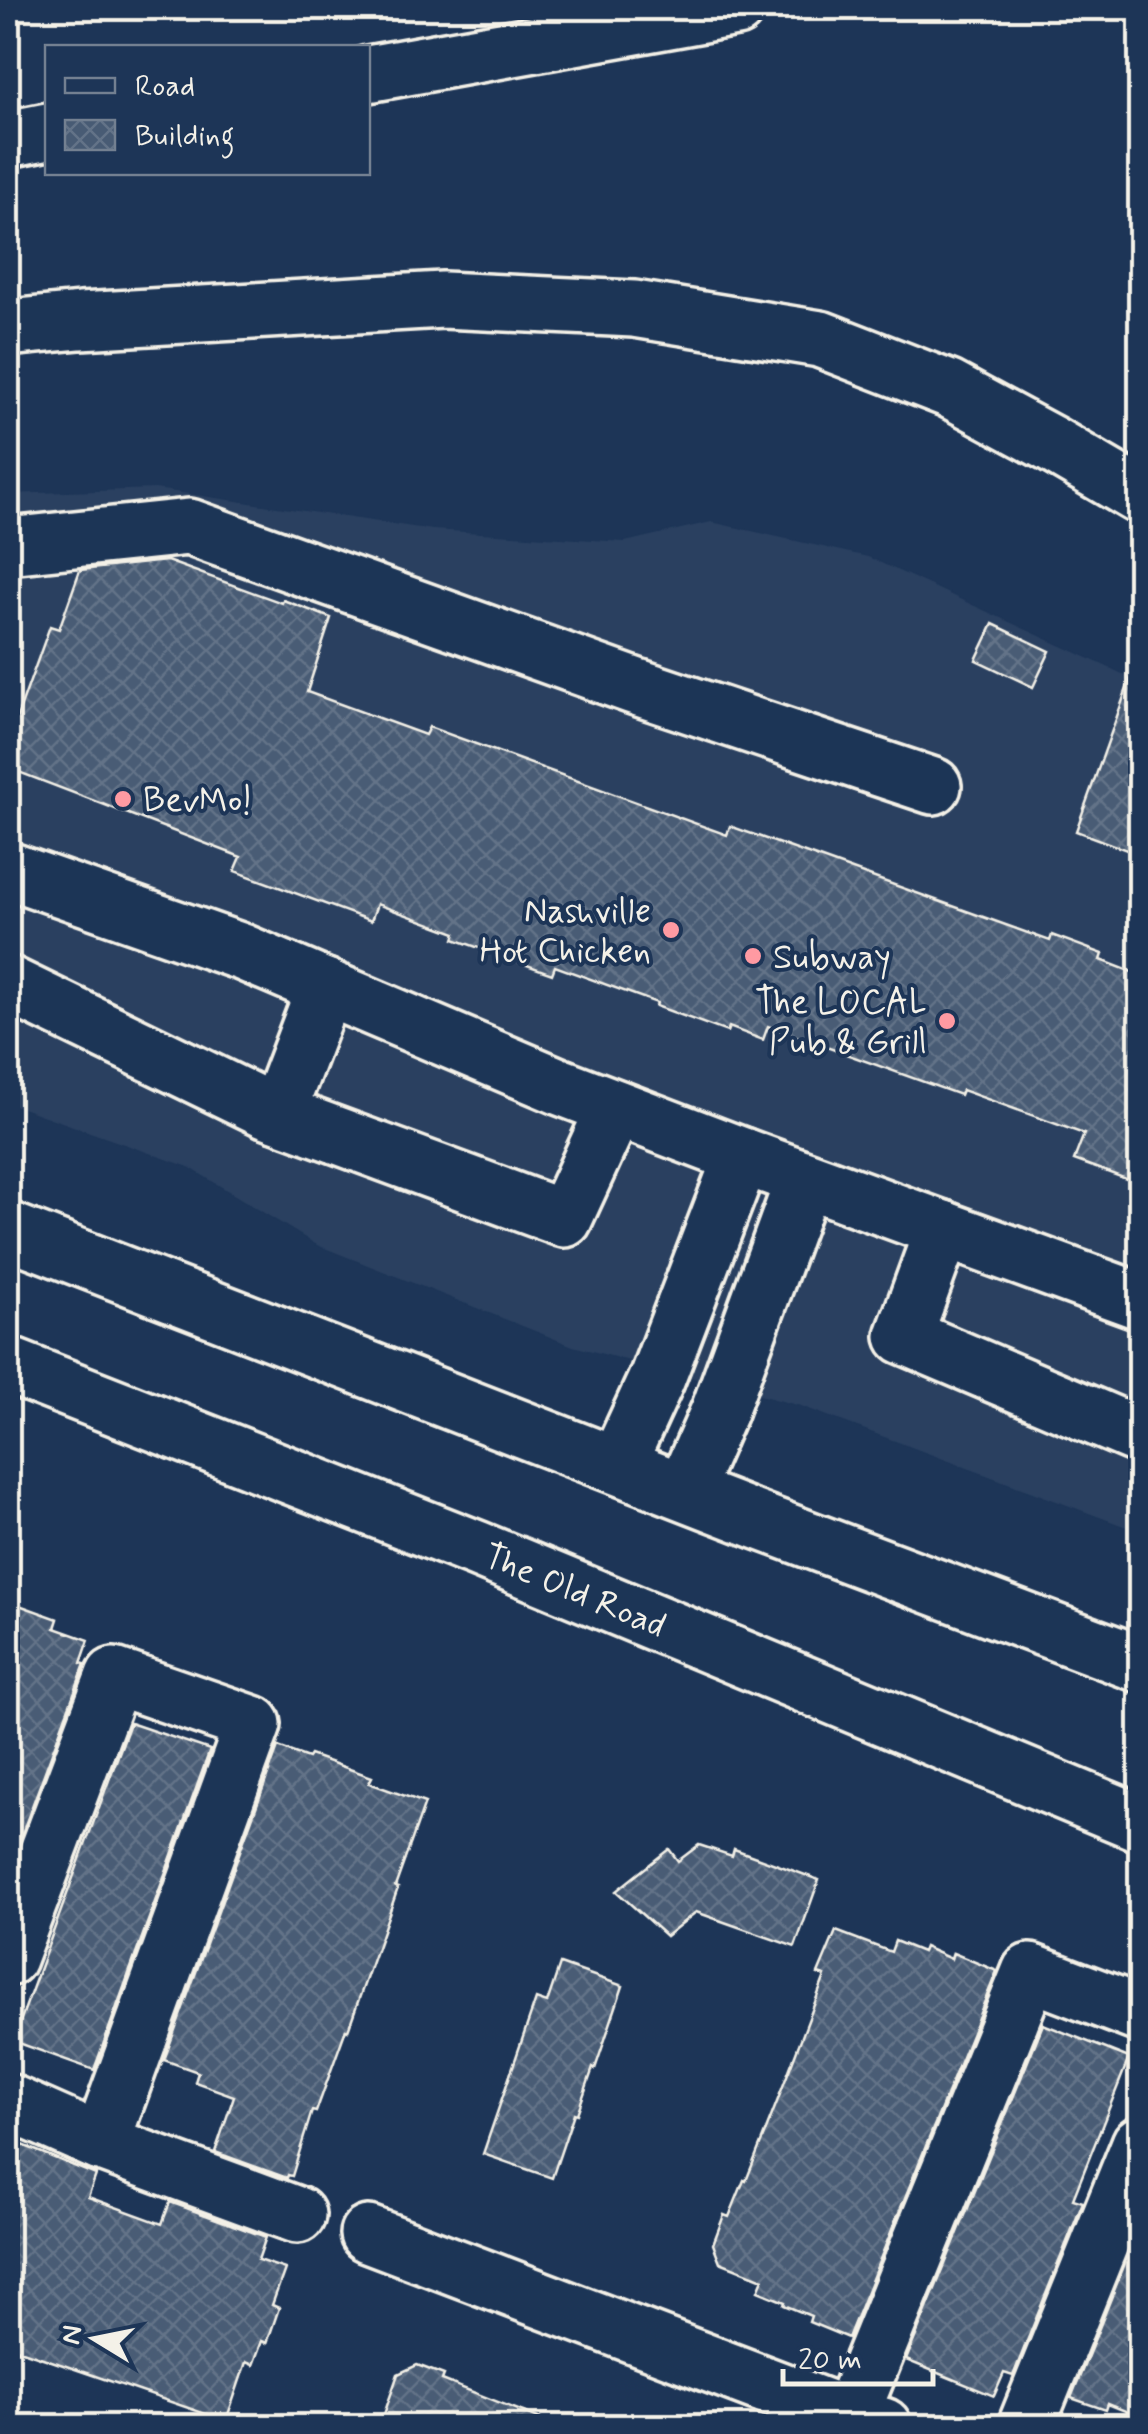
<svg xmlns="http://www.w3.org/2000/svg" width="1148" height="2434" viewBox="0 0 1148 2434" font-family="Mynerve,sans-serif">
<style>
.built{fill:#2a4060}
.building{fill:url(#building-cross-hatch);stroke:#f4f1e8;stroke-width:2.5}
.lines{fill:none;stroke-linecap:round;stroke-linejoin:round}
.minor-casing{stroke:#f4f1e8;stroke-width:62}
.major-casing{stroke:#f4f1e8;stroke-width:62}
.highway-casing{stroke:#f4f1e8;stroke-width:62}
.minor{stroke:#1d3557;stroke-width:55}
.major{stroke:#1d3557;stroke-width:55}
.highway{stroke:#1d3557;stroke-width:55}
.poi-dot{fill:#ff9aa2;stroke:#1d3557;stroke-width:4}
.labels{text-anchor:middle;stroke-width:8;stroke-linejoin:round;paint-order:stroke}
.poi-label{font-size:35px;fill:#f4f1e8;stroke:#1d3557;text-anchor:start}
.street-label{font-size:35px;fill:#f4f1e8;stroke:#1d3557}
</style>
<defs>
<pattern id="building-cross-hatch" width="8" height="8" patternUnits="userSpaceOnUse" patternTransform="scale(2.5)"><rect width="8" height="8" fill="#485b74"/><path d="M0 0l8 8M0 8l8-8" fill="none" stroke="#637388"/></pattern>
</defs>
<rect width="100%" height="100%" fill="#1d3557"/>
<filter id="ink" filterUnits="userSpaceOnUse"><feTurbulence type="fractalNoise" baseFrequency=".01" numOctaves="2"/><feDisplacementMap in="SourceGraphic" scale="20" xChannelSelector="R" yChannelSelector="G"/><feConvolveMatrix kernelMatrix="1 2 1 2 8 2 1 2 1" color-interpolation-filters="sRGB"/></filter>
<g filter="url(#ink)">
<polygon class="built" points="155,489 433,530 625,542 711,522 868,557 1140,682 1140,1532 801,1406 573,1346 317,1245 189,1167 8,1103 8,494"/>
<g class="building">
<polygon points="167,561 282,603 283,600 331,618 307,692 425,735 429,727 727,835 730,826 1050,941 1052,935 1103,954 1101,960 1140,975 1140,1184 1074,1160 1084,1134 962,1090 960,1095 768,1026 763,1040 729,1027 727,1032 656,1006 657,1003 555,966 552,974 454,939 456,933 377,904 371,921 235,871 241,857 8,768 8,742 50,626 59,629 80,570"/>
<polygon points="993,624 1050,651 1033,687 976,660"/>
<polygon points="1135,666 1140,667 1140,855 1076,831"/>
<polygon points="8,1601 58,1619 55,1628 89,1640 81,1663 85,1664 8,1871"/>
<polygon points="130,1723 210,1750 94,2070 13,2041"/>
<polygon points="278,1747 308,1758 310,1755 372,1777 369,1783 425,1803 395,1887 398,1888 348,2030 346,2029 316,2112 312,2111 292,2176 288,2175 287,2178 215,2152 234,2096 195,2082 198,2072 164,2060"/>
<polygon points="699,1845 732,1856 734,1849 819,1880 795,1947 696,1912 666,1936 616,1891 669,1849 678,1861"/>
<polygon points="836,1931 891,1952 895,1941 922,1952 924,1947 951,1959 953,1953 997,1971 848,2338 809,2322 811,2316 784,2305 785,2302 758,2291 763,2279 720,2262 713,2244 724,2215 729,2217 744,2180 746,2181 777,2102 825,1976 818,1974"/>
<polygon points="560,1964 623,1986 595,2069 593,2068 577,2114 574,2113 552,2178 483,2154 536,1999 547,2003"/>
<polygon points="1043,2024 1129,2058 1073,2199 1083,2202 1013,2376 1004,2373 994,2396 906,2360"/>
<polygon points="8,2139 96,2175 88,2197 162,2224 170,2202 266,2237 258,2260 285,2269 272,2305 279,2308 267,2343 262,2341 253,2365 246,2362 226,2421 8,2346"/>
<polygon points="1140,2226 1140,2417 1108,2404 1106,2410 1071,2398"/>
<polygon points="417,2365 444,2375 442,2380 549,2422 548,2426 380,2426 398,2374"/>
</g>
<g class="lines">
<g class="minor-casing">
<g id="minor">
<polyline points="8,546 189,527 634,686 933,786"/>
<polyline points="8,870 242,952 561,1087 742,1156 1140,1301"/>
<polyline points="8,984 268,1110 564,1219 615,1108"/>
<polyline points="277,1113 325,987"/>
<polyline points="943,1229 904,1336 1140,1436"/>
<polyline points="617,1465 657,1378 742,1156"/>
<polyline points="684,1491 719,1411 804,1179"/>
<polyline points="8,1958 114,1676 253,1724 101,2143"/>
<polyline points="8,2102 101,2143 297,2215"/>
<polyline points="368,2234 850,2417 883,2426"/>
<polyline points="846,2426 1030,1972 1140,2014"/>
<polyline points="1026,2426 1140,2144"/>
</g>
</g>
<g class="major-casing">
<g id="major">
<polyline points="8,1230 759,1521 1140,1664"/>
<path id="s1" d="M8,1365l469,184 663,274"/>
</g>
</g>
<g class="highway-casing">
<g id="highway">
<polyline points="368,74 736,8"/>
<polyline points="8,139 48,131"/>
<polyline points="8,328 80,321 443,300 634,309 820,339 949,389 1051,444 1140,496"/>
</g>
</g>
<use href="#minor" class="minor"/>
<use href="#major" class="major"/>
<use href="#highway" class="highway"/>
</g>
</g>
<g class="poi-dot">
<circle cx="123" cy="799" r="10"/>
<circle cx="671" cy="930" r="10"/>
<circle cx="753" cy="956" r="10"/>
<circle cx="947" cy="1021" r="10"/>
</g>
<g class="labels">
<g class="poi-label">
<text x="143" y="811">BevMo!</text>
<text x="651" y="922" text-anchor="end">Nashville<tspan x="651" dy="40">Hot Chicken</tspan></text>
<text x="773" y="968">Subway</text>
<text x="927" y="1013" text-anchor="end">The LOCAL<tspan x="927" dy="40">Pub &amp; Grill</tspan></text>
</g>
<g class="street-label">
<text dy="12" stroke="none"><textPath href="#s1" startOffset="610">The Old Road</textPath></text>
</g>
</g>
<rect width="1148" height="2434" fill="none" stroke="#1d3557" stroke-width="40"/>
<rect x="20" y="20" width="1108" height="2394" fill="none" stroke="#f4f1e8" stroke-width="4" filter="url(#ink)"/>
<rect x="45" y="45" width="325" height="130" fill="#1d3557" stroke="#738091" stroke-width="2.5"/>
<rect x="65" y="78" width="50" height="15" fill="#1d3557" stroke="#738091" stroke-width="2.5"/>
<text x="135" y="95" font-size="30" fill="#f4f1e8">Road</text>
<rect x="65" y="120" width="50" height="30" fill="url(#building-cross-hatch)" stroke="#738091" stroke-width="2.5"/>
<text x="135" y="145" font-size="30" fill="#f4f1e8">Building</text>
<g transform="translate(95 2339) rotate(280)" stroke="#1d3557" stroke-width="8" paint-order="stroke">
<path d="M0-8L18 38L0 25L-18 38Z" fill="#f4f1e8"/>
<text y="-15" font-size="28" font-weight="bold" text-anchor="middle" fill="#f4f1e8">N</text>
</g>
<path d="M783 2369v15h150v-15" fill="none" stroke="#f4f1e8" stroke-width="5"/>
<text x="798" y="2369" font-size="30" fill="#f4f1e8" stroke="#1d3557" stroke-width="8" paint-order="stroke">20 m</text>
</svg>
